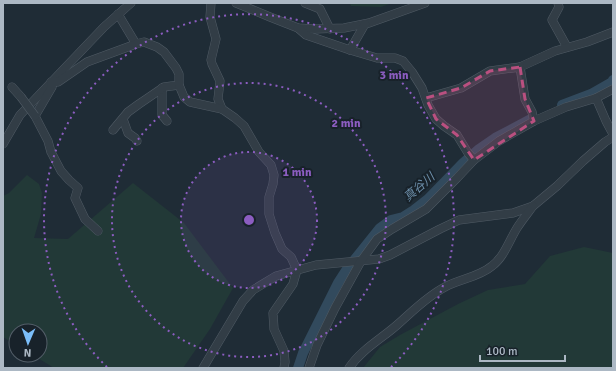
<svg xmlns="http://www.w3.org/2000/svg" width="616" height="371" viewBox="0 0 616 371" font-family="Signika,'Noto Sans JP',sans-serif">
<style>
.green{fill:#223937}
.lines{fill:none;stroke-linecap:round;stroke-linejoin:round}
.river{stroke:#324a5d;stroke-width:10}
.minor-casing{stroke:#505b65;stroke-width:9}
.minor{stroke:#323d46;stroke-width:8}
.minor-bridge-casing{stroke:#505b65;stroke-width:9;stroke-linecap:butt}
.minor-bridge{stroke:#323d46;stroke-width:8}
.marked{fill:#ba5080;fill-opacity:0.2;stroke:#ba5080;stroke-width:3;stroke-dasharray:8 5;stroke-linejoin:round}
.ring{fill:none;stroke:#8c5dc1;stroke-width:2;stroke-dasharray:2 4}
.labels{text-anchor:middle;stroke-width:4;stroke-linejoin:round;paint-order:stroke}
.water-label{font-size:12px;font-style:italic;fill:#6c8ea9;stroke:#18222a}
.centre{fill:#8c5dc1;stroke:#18222a;stroke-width:2}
.ring-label{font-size:12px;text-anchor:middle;font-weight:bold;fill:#8c5dc1;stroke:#18222a;stroke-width:4;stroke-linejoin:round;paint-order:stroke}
</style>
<rect width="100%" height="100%" fill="#1f2c36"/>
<g class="green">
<polygon points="350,3 392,3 381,7 351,6"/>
<polygon points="27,175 39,184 42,193 41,214 34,238 68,239 133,183 184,223 233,288 210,329 183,368 54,368 33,355 40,355 40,331 16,331 16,345 3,337 3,196 9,193"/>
<polygon points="584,247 613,253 613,368 363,368 380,347 400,335 458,304 488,290 525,284 550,256"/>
</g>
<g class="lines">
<g class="river">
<polyline points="562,105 591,94 612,82 613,80"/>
<polyline points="298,368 303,353 338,283 347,269 380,228 391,220 403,217 414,210 428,199 463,163 479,149 495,138 531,119"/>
</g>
<g class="minor-casing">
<g id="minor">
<polyline points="211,3 210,17 216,39 211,60 212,64 220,81 218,99 222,109"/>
<polyline points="236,3 270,17 298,28 315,29 344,28 369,23 425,3"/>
<polyline points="305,3 320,9 330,29"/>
<polyline points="558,3 559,7 552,20 567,47"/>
<polyline points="118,14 136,44"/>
<polyline points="298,28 306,35 350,50 377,58 395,58 403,61 412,72 422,88 428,105 436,119 444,126 457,135 468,153 474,160"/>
<polyline points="350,50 365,24"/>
<polyline points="520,67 555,51 587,42 613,32"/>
<polyline points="12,87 21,97"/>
<polyline points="162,88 162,115 167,121"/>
<polyline points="426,98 461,88 490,71 520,67 525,99 532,112 534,121"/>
<polyline points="596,98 613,89"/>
<polyline points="123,119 128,133 135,138 137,141"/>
<polyline points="113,130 128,112 139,104 164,87 179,85"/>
<polyline points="3,144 20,115 104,27 131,3"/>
<polyline points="98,231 85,219 75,198 78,188 69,180 61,171 51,152 48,141 35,116 52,87 51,82 58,82 87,62 136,44 144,42 157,47 164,52 176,68 179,74 179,85 184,97 190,102 222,109 235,118 244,126 259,152 271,165 274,175 273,184 269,197 269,214 275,233 282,249 291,257 297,270 293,284 273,313 274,329 284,351 285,362 284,368"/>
<polyline points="203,368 243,301 253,290 276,276 316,265 379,259 390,255 440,229 459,220 513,213 533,206 557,186 583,161 605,142 613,137"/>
<polyline points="309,368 317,345 335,308 361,261 377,239 392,229 426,209 457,178 474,160 499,141 534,121 566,107 596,98 606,121 613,134"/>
<path d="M349,368c12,-18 32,-29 48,-43 15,-13 29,-28 48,-38 15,-8 34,-10 47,-21 12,-9 17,-25 25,-38 5,-8 11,-15 16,-22"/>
</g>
</g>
<use href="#minor" class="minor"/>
<g class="minor-bridge-casing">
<polyline id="minor-bridge" points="21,97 35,116"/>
</g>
<use href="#minor-bridge" class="minor-bridge"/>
</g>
<path class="marked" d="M520,67l5,32 9,22 -60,39 -17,-25 -21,-16 -10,-21 35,-10 29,-17z"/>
<circle cx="249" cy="220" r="68" fill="#8c5dc1" fill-opacity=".12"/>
<g class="ring">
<circle cx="249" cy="220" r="68"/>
<circle cx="249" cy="220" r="137"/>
<path d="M107 367A205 205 0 1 1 391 367"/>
</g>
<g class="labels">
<g class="water-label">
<text transform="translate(419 187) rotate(-41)" y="4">真谷川</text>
</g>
</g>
<circle cx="249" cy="220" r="6" class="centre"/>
<g class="ring-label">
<text x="394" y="79">3 min</text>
<text x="346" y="127">2 min</text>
<text x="297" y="176">1 min</text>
</g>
<rect width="616" height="371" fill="none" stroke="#acb8c4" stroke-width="8"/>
<g transform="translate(28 343) rotate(182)"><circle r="19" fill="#18222a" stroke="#535e68"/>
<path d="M0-3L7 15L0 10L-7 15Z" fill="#7bbef9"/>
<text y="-6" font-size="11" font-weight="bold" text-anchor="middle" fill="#acb8c4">N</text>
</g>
<path d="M480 355v6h85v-6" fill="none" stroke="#acb8c4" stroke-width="2"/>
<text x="486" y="355" font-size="12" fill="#acb8c4" stroke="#18222a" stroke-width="3" paint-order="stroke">100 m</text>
</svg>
